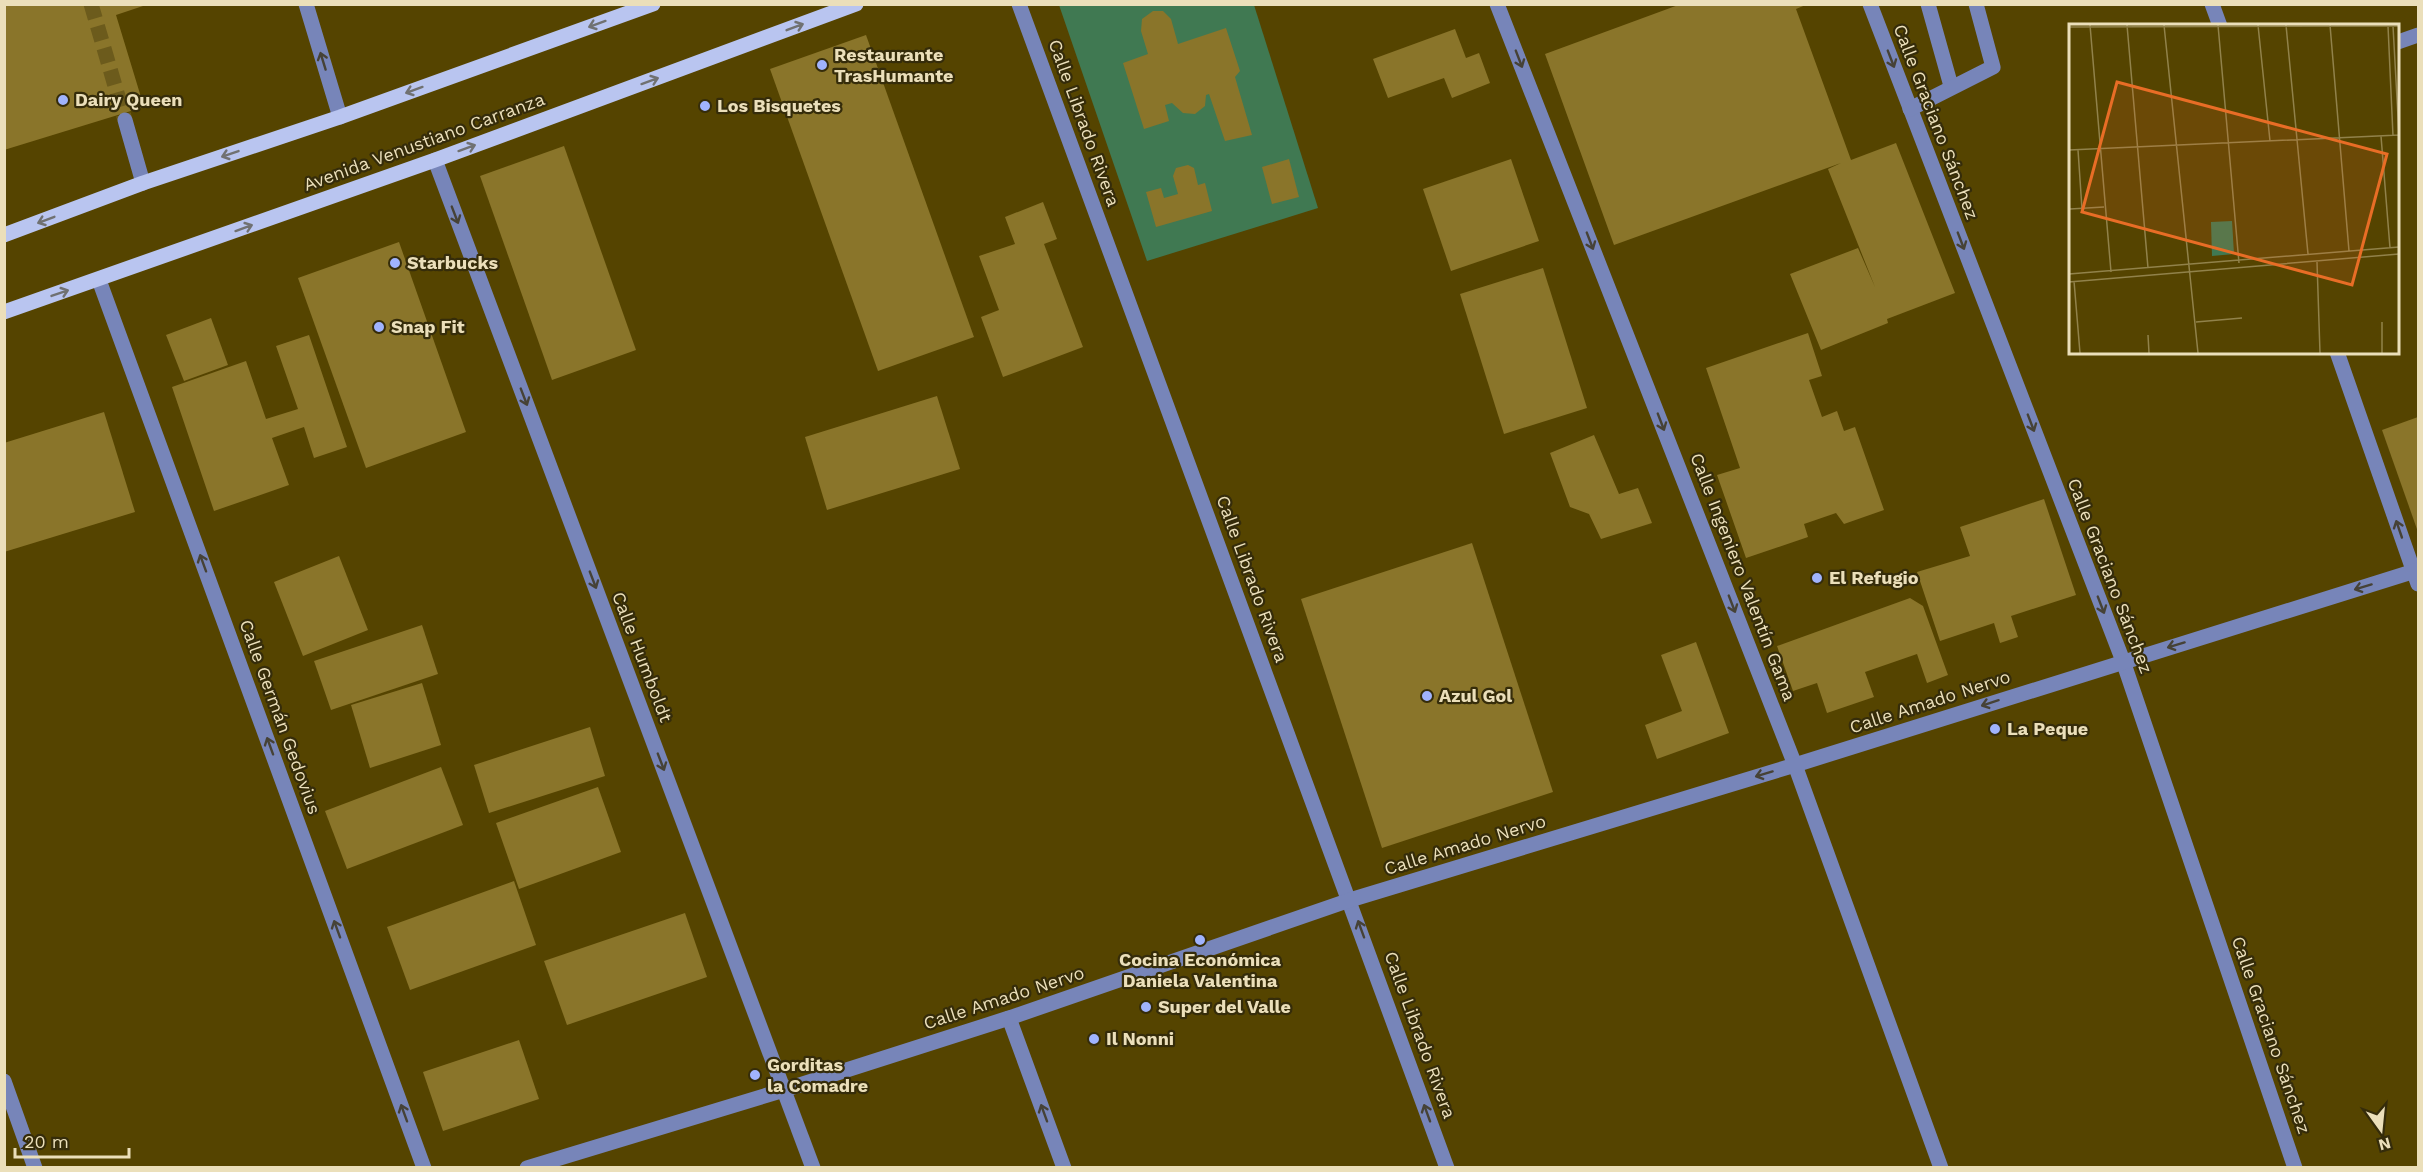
<svg xmlns="http://www.w3.org/2000/svg" width="2423" height="1172" viewBox="0 0 2423 1172" font-family="'Work Sans',sans-serif">
<style>
.green{fill:#407952}
.building{fill:#8a752a}
.lines{fill:none;stroke-linecap:round;stroke-linejoin:round}
.minor-tunnel{stroke:#6c5b1c;stroke-width:15;stroke-dasharray:15 8;stroke-linecap:butt}
.minor{stroke:#7785b9;stroke-width:15}
.major{stroke:#b9c5f0;stroke-width:15}
.oneway{stroke:#707171}
.oneway2{stroke:#464236}
.poi-dot{fill:#a0b3fd;stroke:#352c0a;stroke-width:2}
.labels{text-anchor:middle;stroke-width:4.5;stroke-linejoin:round;paint-order:stroke}
.poi-label{font-size:18px;font-weight:bold;fill:#ebdfba;stroke:#352c0a;text-anchor:start}
.street-label{font-size:18px;fill:#ebdfba;stroke:#352c0a}
.inset-road{fill:none;stroke:#91824a;stroke-width:1.5}
.view{fill:#e86d26;fill-opacity:0.15;stroke:#e86d26;stroke-width:3}
.inset-edge{fill:none;stroke:#ebdfba;stroke-width:3}
</style>
<rect width="100%" height="100%" fill="#540"/>
<polygon class="green" points="1059,5 1254,5 1318,208 1147,261"/>
<g class="building">
<polygon points="4,4 149,4 116,15 144,107 4,150"/>
<polygon points="1681,4 1808,4 1796,9 1851,160 1896,143 1955,293 1887,319 1888,323 1821,350 1790,274 1858,248 1875,287 1828,169 1841,163 1614,245 1545,54"/>
<polygon points="1153,11 1163,11 1171,19 1178,44 1226,28 1240,71 1235,77 1252,135 1225,141 1209,94 1206,95 1205,106 1195,114 1183,113 1172,103 1165,105 1169,121 1144,129 1123,63 1148,54 1141,31 1142,19"/>
<polygon points="1455,29 1466,58 1479,53 1490,83 1452,98 1444,78 1388,98 1373,59"/>
<polygon points="866,35 974,337 878,371 770,69"/>
<polygon points="564,146 636,350 552,380 480,176"/>
<polygon points="1289,159 1299,197 1272,204 1262,167"/>
<polygon points="1511,159 1539,241 1451,271 1423,189"/>
<polygon points="1188,165 1194,168 1198,185 1205,183 1212,211 1156,227 1146,192 1161,188 1164,198 1178,194 1173,176 1176,168"/>
<polygon points="1043,202 1057,239 1044,244 1083,347 1003,377 981,317 999,310 979,256 1015,244 1005,217"/>
<polygon points="399,242 466,432 366,468 298,278"/>
<polygon points="1543,268 1587,408 1504,434 1460,294"/>
<polygon points="211,318 228,365 184,381 166,335"/>
<polygon points="1808,333 1822,376 1809,380 1822,417 1837,411 1844,431 1855,427 1884,510 1844,524 1836,513 1804,524 1808,537 1746,558 1717,475 1740,468 1706,368"/>
<polygon points="309,335 347,447 314,458 304,427 272,438 289,485 214,511 172,387 246,361 266,419 298,409 276,346"/>
<polygon points="937,396 960,469 827,510 805,437"/>
<polygon points="104,412 135,512 4,552 4,443"/>
<polygon points="2418,417 2418,532 2382,430"/>
<polygon points="1594,435 1619,494 1638,488 1652,523 1601,539 1589,514 1570,507 1550,453"/>
<polygon points="2044,499 2076,595 2011,616 2018,637 2000,643 1994,623 1940,641 1917,572 1970,556 1960,527"/>
<polygon points="1472,543 1553,792 1382,848 1301,599"/>
<polygon points="339,556 368,630 303,656 274,582"/>
<polygon points="1910,598 1923,606 1948,675 1927,683 1917,654 1865,672 1874,697 1827,713 1817,683 1793,691 1777,646"/>
<polygon points="422,625 438,674 331,710 314,661"/>
<polygon points="1696,642 1729,733 1657,759 1645,725 1682,711 1661,655"/>
<polygon points="422,683 441,745 370,768 351,705"/>
<polygon points="590,727 605,776 489,813 474,765"/>
<polygon points="441,767 463,825 347,869 325,811"/>
<polygon points="598,787 621,852 519,889 496,823"/>
<polygon points="514,881 536,945 410,990 387,927"/>
<polygon points="685,913 707,977 567,1025 544,961"/>
<polygon points="519,1040 539,1099 443,1131 423,1072"/>
</g>
<g class="lines">
<polyline class="minor-tunnel" points="91,4 125,120"/>
<g class="minor">
<polyline points="306,4 340,117"/>
<polyline points="1019,4 1447,1168"/>
<polyline points="1497,4 1795,765 1941,1168"/>
<polyline points="1870,4 2123,661 2295,1168"/>
<polyline points="1928,4 1951,86"/>
<polyline points="2212,4 2220,26"/>
<polyline points="2398,42 2418,35"/>
<polyline points="1910,109 1993,67 1976,4"/>
<polyline points="125,120 143,183"/>
<polyline points="435,160 813,1168"/>
<polyline points="99,280 424,1168"/>
<polyline points="2337,352 2418,584"/>
<polyline points="1009,1018 1064,1168"/>
<polyline points="4,1081 35,1168"/>
<polyline points="527,1168 784,1090 1009,1018 1350,900 1795,765 2418,570"/>
</g>
<g class="major">
<polyline points="4,235 143,183 340,117 653,4"/>
<polyline points="4,312 435,160 856,4"/>
</g>
</g>
<defs><path id="oneway-shaft" d="M-6 0H5M1.5-3L5.5 0L1.5 3" fill="none" stroke-width="1.6" stroke-linecap="round" stroke-linejoin="round" transform="scale(1.5)"/></defs>
<g class="oneway">
<use href="#oneway-shaft" transform="translate(597 24) rotate(160)"/>
<use href="#oneway-shaft" transform="translate(795 27) rotate(-21)"/>
<use href="#oneway-shaft" transform="translate(650 81) rotate(-20)"/>
<use href="#oneway-shaft" transform="translate(414 90) rotate(160)"/>
<use href="#oneway-shaft" transform="translate(467 148) rotate(-20)"/>
<use href="#oneway-shaft" transform="translate(230 154) rotate(161)"/>
<use href="#oneway-shaft" transform="translate(46 220) rotate(159)"/>
<use href="#oneway-shaft" transform="translate(244 228) rotate(-20)"/>
<use href="#oneway-shaft" transform="translate(60 293) rotate(-19)"/>
</g>
<g class="oneway2">
<use href="#oneway-shaft" transform="translate(1519 59) rotate(69)"/>
<use href="#oneway-shaft" transform="translate(1891 59) rotate(69)"/>
<use href="#oneway-shaft" transform="translate(323 61) rotate(-107)"/>
<use href="#oneway-shaft" transform="translate(455 215) rotate(69)"/>
<use href="#oneway-shaft" transform="translate(1590 241) rotate(69)"/>
<use href="#oneway-shaft" transform="translate(1961 241) rotate(69)"/>
<use href="#oneway-shaft" transform="translate(524 397) rotate(69)"/>
<use href="#oneway-shaft" transform="translate(1661 422) rotate(69)"/>
<use href="#oneway-shaft" transform="translate(2031 423) rotate(69)"/>
<use href="#oneway-shaft" transform="translate(2399 529) rotate(-109)"/>
<use href="#oneway-shaft" transform="translate(203 563) rotate(-110)"/>
<use href="#oneway-shaft" transform="translate(593 580) rotate(69)"/>
<use href="#oneway-shaft" transform="translate(2363 587) rotate(163)"/>
<use href="#oneway-shaft" transform="translate(1732 604) rotate(69)"/>
<use href="#oneway-shaft" transform="translate(2101 605) rotate(69)"/>
<use href="#oneway-shaft" transform="translate(2176 645) rotate(163)"/>
<use href="#oneway-shaft" transform="translate(1990 703) rotate(162)"/>
<use href="#oneway-shaft" transform="translate(270 746) rotate(-110)"/>
<use href="#oneway-shaft" transform="translate(661 762) rotate(69)"/>
<use href="#oneway-shaft" transform="translate(1764 774) rotate(163)"/>
<use href="#oneway-shaft" transform="translate(337 929) rotate(-110)"/>
<use href="#oneway-shaft" transform="translate(1361 929) rotate(-110)"/>
<use href="#oneway-shaft" transform="translate(404 1113) rotate(-110)"/>
<use href="#oneway-shaft" transform="translate(1044 1113) rotate(-110)"/>
<use href="#oneway-shaft" transform="translate(1427 1113) rotate(-110)"/>
</g>
<g class="poi-dot">
<circle cx="822" cy="65" r="6"/>
<circle cx="63" cy="100" r="6"/>
<circle cx="705" cy="106" r="6"/>
<circle cx="395" cy="263" r="6"/>
<circle cx="379" cy="327" r="6"/>
<circle cx="1817" cy="578" r="6"/>
<circle cx="1427" cy="696" r="6"/>
<circle cx="1995" cy="729" r="6"/>
<circle cx="1200" cy="940" r="6"/>
<circle cx="1146" cy="1007" r="6"/>
<circle cx="1094" cy="1039" r="6"/>
<circle cx="755" cy="1075" r="6"/>
</g>
<g class="labels">
<g class="poi-label">
<text x="834" y="61">Restaurante<tspan x="834" dy="21">TrasHumante</tspan></text>
<text x="75" y="106">Dairy Queen</text>
<text x="717" y="112">Los Bisquetes</text>
<text x="407" y="269">Starbucks</text>
<text x="391" y="333">Snap Fit</text>
<text x="1829" y="584">El Refugio</text>
<text x="1439" y="702">Azul Gol</text>
<text x="2007" y="735">La Peque</text>
<text x="1200" y="966" text-anchor="middle">Cocina Económica<tspan x="1200" dy="21">Daniela Valentina</tspan></text>
<text x="1158" y="1013">Super del Valle</text>
<text x="1106" y="1045">Il Nonni</text>
<text x="767" y="1071">Gorditas<tspan x="767" dy="21">la Comadre</tspan></text>
</g>
<g class="street-label">
<text transform="translate(1936 122) rotate(69)" y="6">Calle Graciano Sánchez</text>
<text transform="translate(1084 123) rotate(70)" y="6">Calle Librado Rivera</text>
<text transform="translate(424 142) rotate(-20)" y="6">Avenida Venustiano Carranza</text>
<text transform="translate(2110 576) rotate(69)" y="6">Calle Graciano Sánchez</text>
<text transform="translate(1743 577) rotate(69)" y="6">Calle Ingeniero Valentín Gama</text>
<text transform="translate(1252 579) rotate(70)" y="6">Calle Librado Rivera</text>
<text transform="translate(642 657) rotate(69)" y="6">Calle Humboldt</text>
<text transform="translate(1930 702) rotate(-18)" y="6">Calle Amado Nervo</text>
<text transform="translate(280 717) rotate(70)" y="6">Calle Germán Gedovius</text>
<text transform="translate(1465 845) rotate(-17)" y="6">Calle Amado Nervo</text>
<text transform="translate(1004 998) rotate(-18)" y="6">Calle Amado Nervo</text>
<text transform="translate(1420 1035) rotate(70)" y="6">Calle Librado Rivera</text>
<text transform="translate(2271 1035) rotate(71)" y="6">Calle Graciano Sánchez</text>
</g>
</g>
<g transform="translate(2069 24)">
<rect width="330" height="330" fill="#540"/>
<path d="M163,197l2,33 -22,2 -1,-34z" fill="#407952"/>
<path class="inset-road" d="M21,1l21,247M58,1l21,243M95,1l34,328M149,1l21,238M189,1l12,116M217,1l22,229M261,1l19,226M319,2l5,110M324,2l6,109M0,3l330,-1M312,112l9,112M0,126l330,-15M9,126l4,59M1,185l34,-2M248,238l3,91M0,250l330,-27M5,257l6,72M0,258l330,-28M127,298l46,-4M313,298v31M79,311l1,18"/>
<path class="view" d="M48,58l270,72 -35,131 -270,-73z"/>
<rect width="330" height="330" class="inset-edge"/>
</g>
<rect width="2423" height="1172" fill="none" stroke="#ebdfba" stroke-width="12"/>
<g transform="translate(2381 1130) rotate(165)" stroke="#352c0a" stroke-width="4.5" paint-order="stroke">
<path d="M0-4.5L10 22L0 15L-10 22Z" fill="#ebdfba"/>
<text y="-9" font-size="16" font-weight="bold" text-anchor="middle" fill="#ebdfba">N</text>
</g>
<path d="M15 1148v9h114v-9" fill="none" stroke="#ebdfba" stroke-width="3"/>
<text x="24" y="1148" font-size="18" fill="#ebdfba" stroke="#352c0a" stroke-width="4.5" paint-order="stroke">20 m</text>
</svg>
